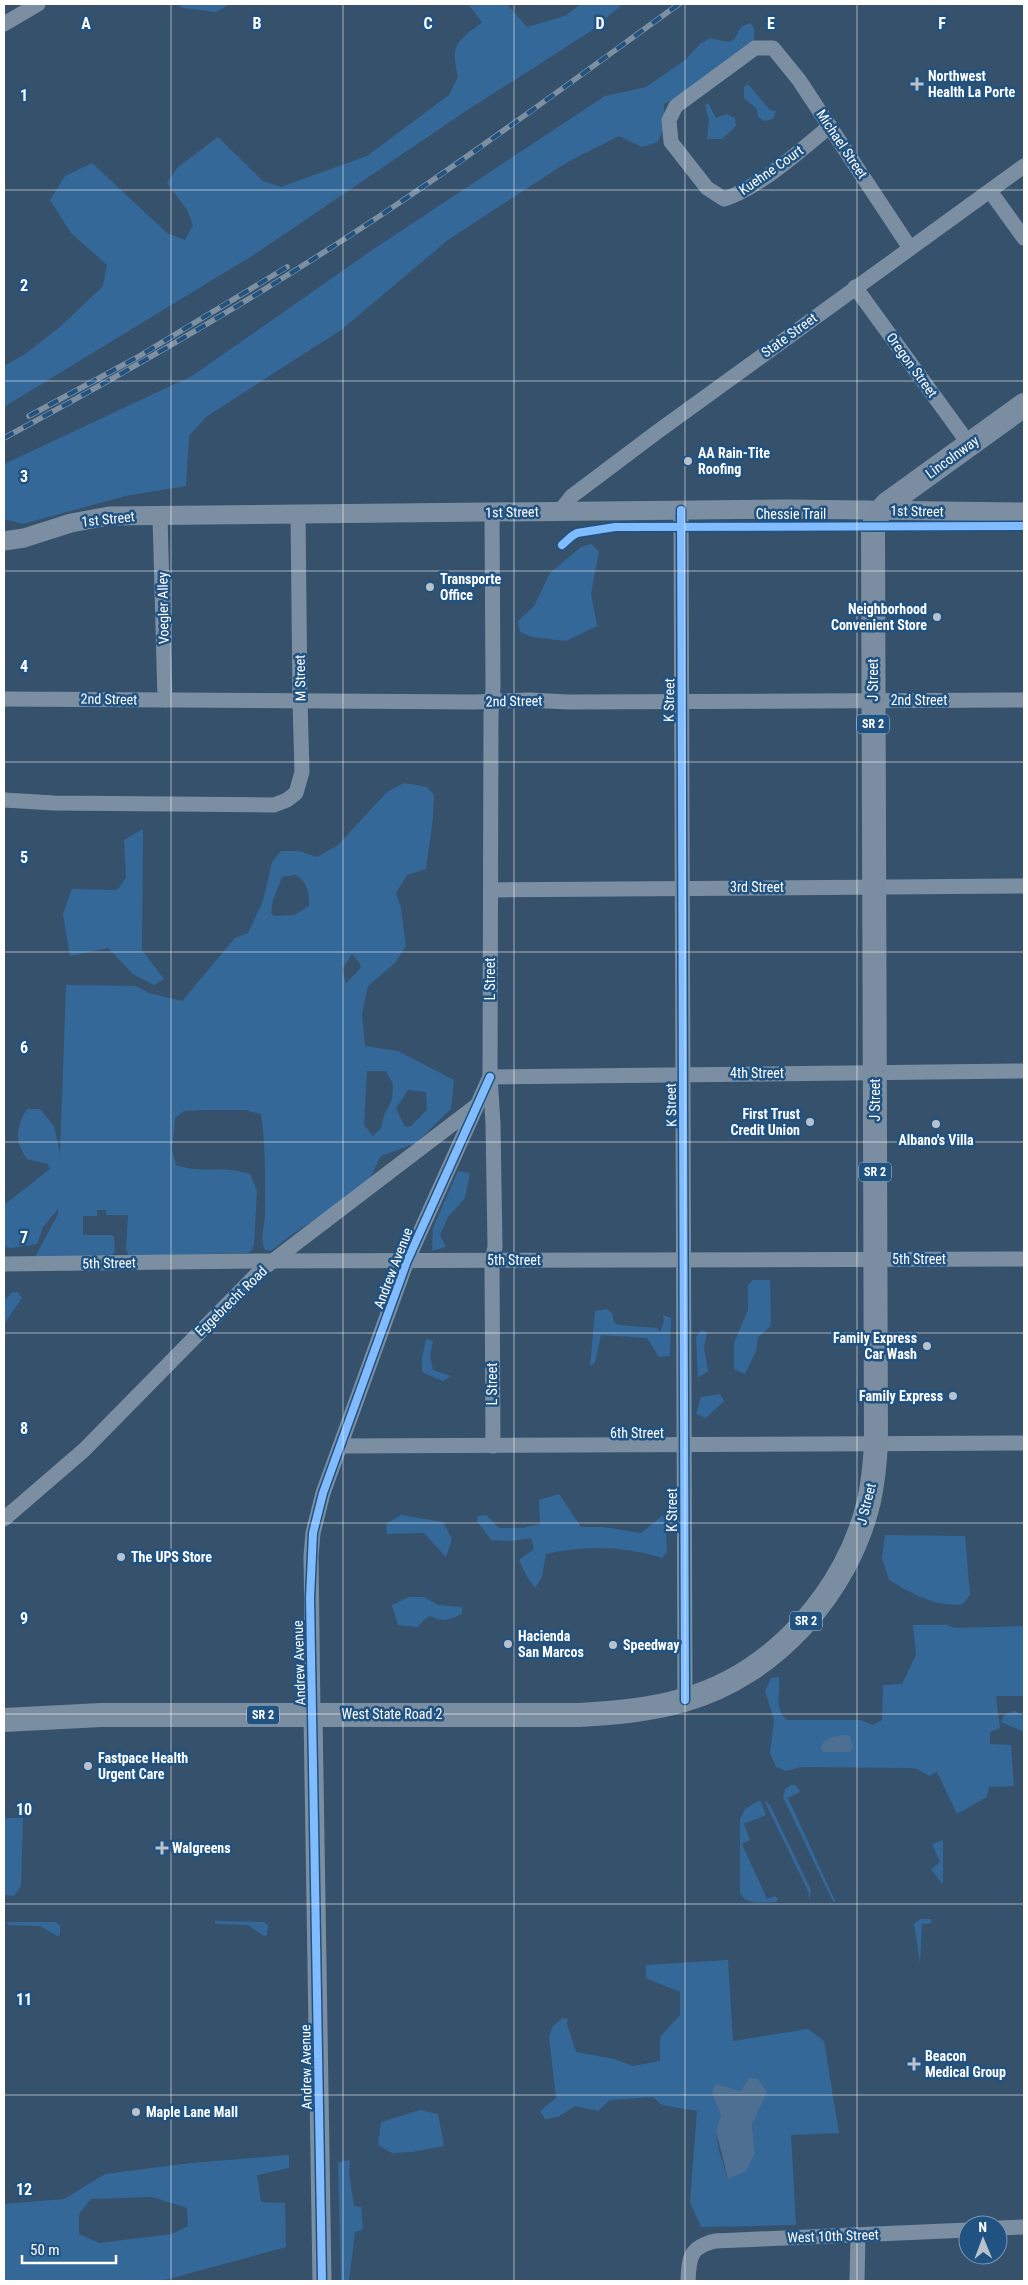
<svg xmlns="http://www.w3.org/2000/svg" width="1028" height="2285" viewBox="0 0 1028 2285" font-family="'Roboto Condensed',sans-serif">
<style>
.green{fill:#346899;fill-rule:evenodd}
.water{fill:#4d7092}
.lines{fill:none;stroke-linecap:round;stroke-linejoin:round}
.minor{stroke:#7c8fa2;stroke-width:15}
.tertiary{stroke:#7c8fa2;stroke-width:19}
.primary{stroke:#7b8da0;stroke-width:24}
.rail-casing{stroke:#7d90a2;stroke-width:5.5}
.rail{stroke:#205282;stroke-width:4;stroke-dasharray:11;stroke-linecap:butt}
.cycleway-casing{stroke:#205282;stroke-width:11}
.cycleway{stroke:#80bcff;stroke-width:8}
.grid{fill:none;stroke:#fff;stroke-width:1;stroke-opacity:0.55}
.poi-dot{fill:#b9c2cc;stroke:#205282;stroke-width:2}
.labels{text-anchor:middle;stroke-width:5;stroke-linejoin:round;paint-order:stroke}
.shield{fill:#205282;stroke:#bccbda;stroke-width:1}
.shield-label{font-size:12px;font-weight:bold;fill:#fff}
.poi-label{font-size:14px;font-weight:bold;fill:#fff;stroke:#205282;text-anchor:start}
.street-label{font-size:14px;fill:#fff;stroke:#205282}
.grid-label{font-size:16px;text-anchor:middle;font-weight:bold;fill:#fff;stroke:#205282;stroke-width:5;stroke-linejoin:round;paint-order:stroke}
</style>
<rect width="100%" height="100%" fill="#36516c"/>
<g class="green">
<polygon points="176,4 230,4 216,12 183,8"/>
<path d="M468,4h39l20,23 38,-11 16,-12h42l-35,29 -122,78 -211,143 -251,153v-41l21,-12 35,-27 43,-41 4,-21 -36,-32 -21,-33 15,-24 27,-13 75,70 18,7 8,-15 -6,-15 -20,-27 11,-16 40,-30 45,44 18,6 86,-31 82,-61 9,-18c-8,-33 -1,-35 24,-55z"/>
<polygon points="750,23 754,28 754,42 685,93 664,104 664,128 658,142 642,147 619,136 566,163 448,240 341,330 206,417 189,436 186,486 125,496 23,524 4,519 4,464 192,376 375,248 605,96 646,87 685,60 700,44 710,38 728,42 734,40 741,27"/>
<polygon points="748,84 770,110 776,111 773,119 764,121 758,117 757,109 744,98 744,87"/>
<polygon points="708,103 716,118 726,114 735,118 736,126 722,139 707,139 709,120 705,105"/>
<polygon points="591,544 599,551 591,594 597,626 566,641 532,637 520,632 518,621 534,606 550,573 581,547"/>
<path d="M404,783l23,4 7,8 -1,23 -7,51 -19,6 -11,18 5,15 5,38 -11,17 -27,23 -6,27 3,33 33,5 56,29 -3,29 -35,34 -35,13 -11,22 -38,31 -41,26 -20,16 -6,-1c-5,-10 -1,-23 0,-34 0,-33 1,-69 -4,-102l-15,-4h-42l-20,1 -9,7 -3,32 4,15c24,9 50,0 74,9l7,17 -3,53 -2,6 -4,3 -119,3 -3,-7 2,-34h-22v-5h-9v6h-14v19h29l2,2 1,14 -3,5 -78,3 24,-45v-5l-15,18 -6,17 -27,4 -6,-2v-41l46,-36 -2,-5 -21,-5c-13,-18 -11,-32 0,-50h13l14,17 6,28 6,-169 70,1 13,7 33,8 53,-63 13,-5 15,-32 9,-39 9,-11h18l18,6 21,-12 49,-53zM295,875c13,7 14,17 14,31l-15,9 -20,1 -3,-3 2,-13 9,-23zM352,954l7,8 2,6 -15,15 -4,-14zM367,1071h19l7,13 -1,15 -8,17 -3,12 -8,8 -9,-11zM408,1090l18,2 1,18 -16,16 -6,1 -9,-19z"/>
<polygon points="143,829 142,950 164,979 154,985 133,974 108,948 70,956 63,914 72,889 117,890 126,878 124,840"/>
<polygon points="458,1171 470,1173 465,1198 448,1217 440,1235 446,1247 432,1251 433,1228"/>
<polygon points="753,1280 770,1280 771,1326 758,1337 756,1351 745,1374 734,1369 734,1343 748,1310 748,1285"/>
<polygon points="18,1292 22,1298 4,1324 4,1302 11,1293"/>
<polygon points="606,1309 612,1313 614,1322 618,1325 657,1328 660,1332 664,1322 663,1315 671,1318 670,1356 659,1357 647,1338 601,1335 595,1363 590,1366 595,1311"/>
<polygon points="701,1330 707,1332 704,1348 708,1371 698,1378 696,1337"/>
<polygon points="426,1339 433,1341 430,1356 433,1370 451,1376 443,1381 422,1372 422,1358"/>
<polygon points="720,1394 724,1401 706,1418 696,1414 701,1397"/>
<path d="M559,1494l22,33h22l38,6 22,-18 3,13 1,24 -5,6c-37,-12 -78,-13 -116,-4l-4,23 -7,11 -9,-13 -7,-15 15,-11 -3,-11 -19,3 -21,-1 -14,-19 1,-5 8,-1 13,13h24l17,-4 -1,-24z"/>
<polygon points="401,1515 443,1522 452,1539 446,1557 424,1533 387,1534 386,1524"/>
<path d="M885,1535l80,1 5,59 -7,9c-27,4 -52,-11 -74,-24l-7,-22z"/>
<path d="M409,1597h15l14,8 24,2v7c-5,2 -11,5 -16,6 -17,1 -12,-12 -28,7l-20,-2 -6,-20z"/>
<path d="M913,1625h34l8,3 69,-2v70h-28l4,32 -10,4v12l21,1 3,41 -25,1 -2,10 -30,17 -20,-42 -8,4 -12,-7 -8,-1 -108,-1 -15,4 -10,-4 -6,-14 4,-33 -9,-29 6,-13 8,-1c2,17 -6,31 8,43h73l13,5 9,-5 1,-35 19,-1 14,-29z"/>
<polygon points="1015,1711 1024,1716 1024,1732 1001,1722 1005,1714"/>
<polygon points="791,1785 796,1785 800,1792 788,1798 836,1903 832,1900 783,1797 785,1789"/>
<path d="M760,1800l6,15 -22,9 6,16 -8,4 25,55 8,-3 3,3 -2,3c-13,0 -30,4 -36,-9v-74l5,-10z"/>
<polygon points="764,1800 770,1805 811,1890 809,1901 809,1893"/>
<polygon points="4,1818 23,1818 21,1886 14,1896 4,1895"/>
<polygon points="943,1840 943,1882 942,1884 931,1869 940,1862 932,1844"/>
<polygon points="931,1919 932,1923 922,1924 920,1964 914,1923 921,1919"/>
<polygon points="215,1921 264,1922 268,1925 267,1935 264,1936 248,1925 215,1924"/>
<polygon points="7,1922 56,1922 60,1926 60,1935 57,1936 40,1926 8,1925"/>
<path d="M728,1960l5,81 75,-12 16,12 15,92 -48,2 5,90 -95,2 -11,-25 7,-91 -35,-6 -9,-8 -43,3 -12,11 -23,-5 -17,11 -13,2 -5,-8 16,-13 -7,-61 4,-11 10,-8 5,1 -1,5 9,28 38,7 19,7 27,-5v-24l20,-22v-23l-34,-14v-13zM722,2086l19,5 25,1 -14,32 3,29 -27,26 -9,-28 -3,-20 5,-16z"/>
<polygon points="420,2110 438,2114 444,2146 412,2152 392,2153 378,2145 381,2122"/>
<path d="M289,2155v13l-32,7 4,27 24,1 1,44 -125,34h-157v-77l60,-5 41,-25 86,-11zM152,2197l35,11 1,18 -16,8 -73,9 -20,-9v-20l12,-15z"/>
<polygon points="350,2160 349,2173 354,2206 361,2207 363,2230 355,2232 349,2281 341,2281 338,2162"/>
</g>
<g class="water">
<path d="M847,1735l3,1 3,10 -3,6h-27l-2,-5c5,-11 14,-11 26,-12z"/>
<polygon points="749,2078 758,2079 767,2092 752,2124 755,2153 746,2171 728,2179 716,2131 721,2115 712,2093 715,2084 741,2091"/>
</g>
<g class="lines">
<g class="minor">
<polyline points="4,24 38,4"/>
<path d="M830,126c-29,24 -71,62 -106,73l-17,-11 -36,-46 -2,-22 7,-14 79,-58h18l26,32 111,168"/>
<polyline points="990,191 1024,238"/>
<polyline points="855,287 969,444"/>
<polyline points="681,510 685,1700"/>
<polyline points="560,511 572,496 657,432 1024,166"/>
<polyline points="492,512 493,688 491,715 490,1077 493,1123 495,1247 492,1260 493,1446"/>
<polyline points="160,516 165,700"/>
<polyline points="4,699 475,702 529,700 568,702 1024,700"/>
<polyline points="4,800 54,803 274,805 287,800 296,793 302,772 300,701 298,514"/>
<polyline points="491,890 1024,886"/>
<polyline points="490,1077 1024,1071"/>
<polyline points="4,1264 258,1261 1024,1259"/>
<polyline points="340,1446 1024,1443"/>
<polyline points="4,1519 84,1450 261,1270 476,1106"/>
<polyline points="313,1714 311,1556 313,1533 323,1493 407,1261 488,1081"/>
<polyline points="998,2228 1024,2227"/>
<path d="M688,2281c1,-24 2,-34 27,-40l253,-11"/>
<polyline points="857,2281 858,2235"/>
</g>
<g class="tertiary">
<polyline points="4,541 24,538 71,523 109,516 787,509 1024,512"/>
<polyline points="313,1714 322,2281"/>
</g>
<path class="primary" d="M4,1720l97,-5h478c36,-2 71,-5 105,-15 90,-25 164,-109 185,-199 4,-19 6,-38 7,-57l-3,-916 4,-12 10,-12 137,-99"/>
<g class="rail-casing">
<g id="rail">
<polyline points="29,416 136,358 287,267"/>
<path d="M4,438c134,-72 266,-148 392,-233 96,-64 190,-134 283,-201"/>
</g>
</g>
<use href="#rail" class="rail"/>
<g class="cycleway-casing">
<g id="cycleway">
<polyline points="681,510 685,1700"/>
<polyline points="562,545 572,536 577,533 615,527 1024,526"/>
<polyline points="322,2281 310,1598 313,1533 323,1493 407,1261 490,1077"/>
</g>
</g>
<use href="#cycleway" class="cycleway"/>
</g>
<path class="grid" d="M171,4v2277M343,4v2277M514,4v2277M685,4v2277M857,4v2277M4,190h1020M4,381h1020M4,571h1020M4,762h1020M4,952h1020M4,1142h1020M4,1333h1020M4,1523h1020M4,1714h1020M4,1904h1020M4,2095h1020"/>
<g class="poi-dot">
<path d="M914.5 76.5h5v5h5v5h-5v5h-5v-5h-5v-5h5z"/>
<circle cx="688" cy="461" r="5"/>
<circle cx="430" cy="587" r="5"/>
<circle cx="937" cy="617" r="5"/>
<circle cx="810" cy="1122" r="5"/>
<circle cx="936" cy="1124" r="5"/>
<circle cx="927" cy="1346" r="5"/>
<circle cx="953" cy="1396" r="5"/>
<circle cx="121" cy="1557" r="5"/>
<circle cx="508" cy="1644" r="5"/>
<circle cx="613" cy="1645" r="5"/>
<circle cx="88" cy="1766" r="5"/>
<path d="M159.5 1840.5h5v5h5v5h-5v5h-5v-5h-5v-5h5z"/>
<path d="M911.5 2056.5h5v5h5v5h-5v5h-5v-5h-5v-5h5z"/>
<circle cx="136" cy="2112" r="5"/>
</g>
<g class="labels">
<g class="shield">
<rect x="857" y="714.5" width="32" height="19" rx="4"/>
<rect x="859" y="1162.5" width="32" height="19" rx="4"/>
<rect x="790" y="1611.5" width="32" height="19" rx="4"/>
<rect x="247" y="1705.5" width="32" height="19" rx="4"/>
</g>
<g class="shield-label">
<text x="873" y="728">SR 2</text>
<text x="875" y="1176">SR 2</text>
<text x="806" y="1625">SR 2</text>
<text x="263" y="1719">SR 2</text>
</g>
<g class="poi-label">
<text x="928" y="81">Northwest<tspan x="928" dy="16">Health La Porte</tspan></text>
<text x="698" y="458">AA Rain-Tite<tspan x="698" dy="16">Roofing</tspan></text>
<text x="440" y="584">Transporte<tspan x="440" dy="16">Office</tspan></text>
<text x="927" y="614" text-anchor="end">Neighborhood<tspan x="927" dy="16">Convenient Store</tspan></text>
<text x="800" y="1119" text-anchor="end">First Trust<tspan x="800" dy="16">Credit Union</tspan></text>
<text x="936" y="1145" text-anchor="middle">Albano's Villa</text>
<text x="917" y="1343" text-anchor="end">Family Express<tspan x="917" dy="16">Car Wash</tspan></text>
<text x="943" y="1401" text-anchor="end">Family Express</text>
<text x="131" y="1562">The UPS Store</text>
<text x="518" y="1641">Hacienda<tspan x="518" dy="16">San Marcos</tspan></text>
<text x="623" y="1650">Speedway</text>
<text x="98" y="1763">Fastpace Health<tspan x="98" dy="16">Urgent Care</tspan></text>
<text x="172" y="1853">Walgreens</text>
<text x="925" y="2061">Beacon<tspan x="925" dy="16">Medical Group</tspan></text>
<text x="146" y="2117">Maple Lane Mall</text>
</g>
<g class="street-label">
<text transform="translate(842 144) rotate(56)" y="5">Michael Street</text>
<text transform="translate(771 170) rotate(-35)" y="5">Kuehne Court</text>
<text transform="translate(789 335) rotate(-36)" y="5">State Street</text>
<text transform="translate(912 365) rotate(54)" y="5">Oregon Street</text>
<text transform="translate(952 457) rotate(-36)" y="5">Lincolnway</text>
<text transform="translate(917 511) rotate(1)" y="5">1st Street</text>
<text transform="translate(512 512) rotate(-1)" y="5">1st Street</text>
<text x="791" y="519">Chessie Trail</text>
<text transform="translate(108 519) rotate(-6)" y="5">1st Street</text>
<text transform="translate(163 608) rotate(-91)" y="5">Voegler Alley</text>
<text transform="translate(300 678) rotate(-91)" y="5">M Street</text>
<text transform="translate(873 680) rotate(-90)" y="5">J Street</text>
<text transform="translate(109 699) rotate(1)" y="5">2nd Street</text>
<text transform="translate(669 700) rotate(-89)" y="5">K Street</text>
<text x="919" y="705">2nd Street</text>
<text transform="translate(514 701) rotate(-1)" y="5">2nd Street</text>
<text x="757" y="892">3rd Street</text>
<text transform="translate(490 979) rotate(-90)" y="5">L Street</text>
<text x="757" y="1078">4th Street</text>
<text transform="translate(875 1100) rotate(-90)" y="5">J Street</text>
<text transform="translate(671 1105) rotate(-91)" y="5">K Street</text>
<text x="919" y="1264">5th Street</text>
<text x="514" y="1265">5th Street</text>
<text transform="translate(109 1263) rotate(-1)" y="5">5th Street</text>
<text transform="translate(393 1268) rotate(-69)" y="5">Andrew Avenue</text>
<text transform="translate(231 1301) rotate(-44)" y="5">Eggebrecht Road</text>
<text transform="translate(492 1384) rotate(-90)" y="5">L Street</text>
<text x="637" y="1438">6th Street</text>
<text transform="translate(866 1504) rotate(-76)" y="5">J Street</text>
<text transform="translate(672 1510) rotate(-90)" y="5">K Street</text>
<text transform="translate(299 1663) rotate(-92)" y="5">Andrew Avenue</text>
<text x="392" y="1719">West State Road 2</text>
<text transform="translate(306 2067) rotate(-91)" y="5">Andrew Avenue</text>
<text transform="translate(833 2236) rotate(-2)" y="5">West 10th Street</text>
</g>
</g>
<g class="grid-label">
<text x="86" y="29">A</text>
<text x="257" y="29">B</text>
<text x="428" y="29">C</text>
<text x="600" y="29">D</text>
<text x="771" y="29">E</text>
<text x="942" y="29">F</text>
<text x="24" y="101">1</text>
<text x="24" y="291">2</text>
<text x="24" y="482">3</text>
<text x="24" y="672">4</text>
<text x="24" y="863">5</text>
<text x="24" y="1053">6</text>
<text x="24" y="1243">7</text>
<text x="24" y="1434">8</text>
<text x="24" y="1624">9</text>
<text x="24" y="1815">10</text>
<text x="24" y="2005">11</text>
<text x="24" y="2195">12</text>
</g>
<rect width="1028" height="2285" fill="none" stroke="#ffffff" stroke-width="10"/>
<g transform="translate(983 2240) rotate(359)"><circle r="24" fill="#205282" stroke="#7997b4"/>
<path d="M0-4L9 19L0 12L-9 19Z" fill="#b9c2cc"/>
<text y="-8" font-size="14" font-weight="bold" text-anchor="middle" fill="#ffffff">N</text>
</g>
<path d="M22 2255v8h94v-8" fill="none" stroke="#ffffff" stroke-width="2.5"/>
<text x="30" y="2255" font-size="15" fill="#ffffff" stroke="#205282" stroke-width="4" paint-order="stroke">50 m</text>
</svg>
